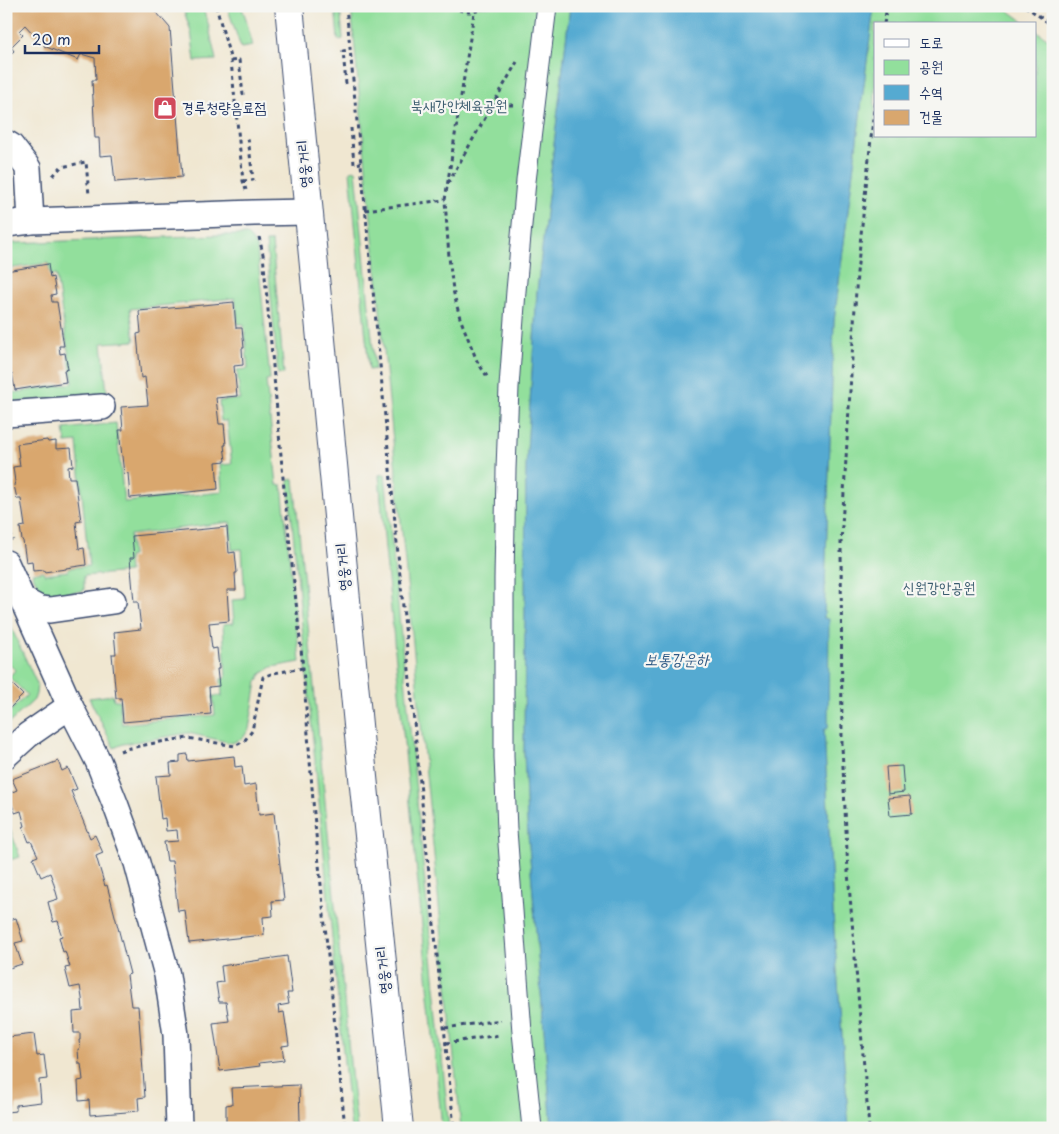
<svg xmlns="http://www.w3.org/2000/svg" width="1059" height="1134" viewBox="0 0 1059 1134" font-family="'Playpen Sans','Poor Story',sans-serif">
<style>
.green{fill:#92df9c;stroke:#56877d}
.water{fill:#55aad1;stroke:#386c98}
.building{fill:#d9a76e}
.lines{fill:none;stroke-linecap:round;stroke-linejoin:round}
.pedestrian-casing{stroke:#3b4b6f;stroke-width:21}
.minor-casing{stroke:#3b4b6f;stroke-width:28}
.primary-casing{stroke:#3b4b6f;stroke-width:30}
.path{stroke:#3b4b6f;stroke-width:3;stroke-dasharray:4 4;stroke-linecap:butt}
.pedestrian{stroke:#fff;stroke-width:19}
.minor{stroke:#fff;stroke-width:25}
.primary{stroke:#fff;stroke-width:28}
.labels{text-anchor:middle;stroke-width:4.5;stroke-linejoin:round;paint-order:stroke}
.park-label{font-size:15px;fill:#395b6e;stroke:#f6f6f2}
.poi-label{font-size:15px;fill:#1b2f5e;stroke:#f6f6f2;text-anchor:start}
.street-label{font-size:15px;fill:#1b2f5e;stroke:#f6f6f2}
.water-label{font-size:16px;font-style:italic;fill:#2f5a86;stroke:#f6f6f2}
</style>
<rect width="100%" height="100%" fill="#f6f6f2"/>
<filter id="ink" filterUnits="userSpaceOnUse"><feTurbulence type="fractalNoise" baseFrequency=".02" numOctaves="2"/><feDisplacementMap in="SourceGraphic" scale="10" xChannelSelector="R" yChannelSelector="G"/><feConvolveMatrix kernelMatrix="1 2 1 2 8 2 1 2 1" color-interpolation-filters="sRGB"/></filter>
<filter id="wash" filterUnits="userSpaceOnUse"><feTurbulence type="fractalNoise" baseFrequency=".0096" numOctaves="4" result="noise"/><feDisplacementMap in="SourceGraphic" scale="20" xChannelSelector="R" yChannelSelector="G"/><feGaussianBlur stdDeviation="1.12" result="paint"/><feColorMatrix in="noise" values="0 0 0 0 0 0 0 0 0 0 0 0 0 0 0 0 0 1.4 0 .05"/><feComposite in="paint" operator="in"/></filter>
<g filter="url(#wash)">
<rect width="100%" height="100%" fill="#f0e7d1"/>
<g class="green">
<polygon points="182,6 202,6 208,23 216,60 195,61 191,31"/>
<polygon points="227,6 241,6 245,16 253,46 241,48"/>
<polygon points="335,6 340,6 343,39 338,40"/>
<polygon points="351,6 570,6 537,292 526,467 524,752 527,821 552,1128 461,1128 366,168"/>
<polygon points="874,6 1002,6 1027,24 875,24 875,136 1035,136 1035,30 1053,42 1053,1128 849,1128 834,931 824,729 828,728 824,618 834,321"/>
<polygon points="356,170 375,369 369,370 350,171"/>
<path d="M219,235h28l4,4 6,9 13,131 -4,1 11,105h5l18,177 -28,5 -11,7 -4,8 -8,47 -6,9 -11,5 -44,-10 -65,11 -9,4 -25,-50 24,-3 1,5h5l3,24 93,-9 -2,-19h9l-1,-17 5,-1 -3,-54 11,-1 -2,-23 13,-1 -3,-50 -10,1 -2,-28 -100,13 2,21 -4,1 1,15 -45,4v15c-24,2 -42,10 -52,-18l11,-2 1,3 24,-3v-3l21,-2 -12,-124 -11,1 -2,-14 52,-6 8,79 98,-10 -2,-27 12,-1 -5,-43h-6l-2,-20 21,-2 -3,-29 11,-1 -4,-45h-6l-3,-26 -105,11 5,32 -33,2 5,50 -97,10 -4,-1v-30l1,5h4l2,16 60,-10 -17,-108 -5,1 -3,-13 -42,6v-24l8,-2z"/>
<polygon points="266,242 272,242 284,374 278,374"/>
<path d="M385,474c22,218 42,436 64,654h-7l-57,-579 -6,-74z"/>
<polygon points="294,479 352,1082 357,1128 351,1128 346,1083 288,480"/>
<polygon points="6,616 37,684 36,694 34,700 6,726 6,715 27,695 9,677 15,670 6,661"/>
<polygon points="6,818 20,857 6,861"/>
</g>
<polygon class="water" points="570,6 874,6 834,321 824,618 829,619 828,728 824,730 834,931 849,1128 552,1128 527,821 524,752 526,467 537,292"/>
<g id="blocks">
<g class="building">
<polygon points="6,6 151,6 170,28 182,177 115,182 112,155 100,156 99,138 95,138 92,80 96,80 95,58 81,54 78,60 44,46 46,40 34,35 25,25 19,31 23,35 11,47 14,51 6,58"/>
<polygon points="48,264 50,278 53,277 56,294 51,295 52,302 57,302 64,346 59,346 60,354 65,353 68,369 64,370 66,382 15,390 12,373 10,374 8,361 6,361 6,271"/>
<polygon points="234,302 236,328 242,328 244,348 242,348 243,365 234,366 237,396 216,398 219,424 224,424 226,445 224,445 226,461 216,462 218,489 130,498 128,473 124,474 119,430 123,430 121,407 148,405 145,377 141,378 137,334 141,333 139,311"/>
<polygon points="47,440 48,442 56,441 56,449 71,448 73,466 68,467 69,478 75,478 81,521 76,522 79,549 84,548 86,565 66,568 66,569 44,572 44,570 33,571 32,561 26,562 23,541 22,540 20,527 25,526 21,499 17,499 14,485 15,482 13,467 20,466 17,444"/>
<polygon points="227,527 229,553 235,552 237,573 235,573 236,590 227,590 229,621 209,623 212,649 217,648 219,669 217,669 219,686 209,687 211,714 123,722 121,698 116,698 112,654 116,654 114,632 141,629 138,602 134,602 130,558 134,558 132,536"/>
<polygon points="6,678 23,695 6,712"/>
<polygon points="187,754 188,761 234,756 235,767 242,766 244,786 256,784 259,815 274,813 284,900 272,901 273,916 263,917 264,935 189,943 185,910 178,911 172,861 167,861 164,842 178,841 177,830 166,831 165,818 161,819 156,776 171,775 170,763 180,762 180,755"/>
<polygon points="58,761 62,771 68,768 77,789 71,791 90,838 95,835 103,853 96,856 105,886 107,885 130,974 127,975 131,1006 138,1006 145,1097 138,1098 139,1111 90,1115 89,1100 79,1101 78,1081 83,1080 81,1064 79,1064 78,1049 80,1049 79,1040 80,1040 80,1033 74,1033 73,1012 83,1011 82,998 80,986 70,988 65,968 70,967 65,951 63,952 59,937 62,936 59,928 60,927 58,921 53,922 48,902 58,899 53,881 50,873 41,877 33,858 38,856 31,841 29,842 23,827 25,826 21,811 15,813 8,794 17,790 12,779"/>
<polygon points="902,766 904,792 888,794 886,767"/>
<polygon points="910,796 912,814 890,816 888,798"/>
<polygon points="6,914 9,920 16,918 23,941 15,943 22,964 6,969"/>
<polygon points="287,956 292,993 287,993 289,1004 278,1006 279,1013 284,1012 289,1045 282,1046 284,1060 259,1063 260,1066 220,1071 213,1023 229,1021 226,1002 219,1002 216,983 223,982 221,966"/>
<polygon points="6,1031 8,1031 9,1037 34,1034 37,1056 44,1055 47,1079 39,1080 41,1102 16,1105 16,1111 6,1112"/>
<polygon points="299,1085 300,1122 295,1122 295,1128 233,1128 233,1124 226,1124 226,1105 232,1104 231,1088"/>
</g>
</g>
</g>
<g filter="url(#ink)">
<use href="#blocks" fill-opacity="0" stroke="#3b4b6f" stroke-width="1"/>
<g class="lines">
<g class="pedestrian-casing">
<polyline id="pedestrian" points="532,1128 522,1032 507,830 504,757 504,579 506,469 509,387 516,291 526,181 547,6"/>
</g>
<g class="minor-casing">
<g id="minor">
<polyline points="6,143 11,146 28,168 31,221"/>
<polyline points="6,224 31,221 254,213 309,212"/>
<polyline points="6,414 102,407"/>
<polyline points="6,563 70,706 98,761 116,806 137,863 167,975 176,1035 179,1128"/>
<polyline points="23,600 40,609 50,610 113,601"/>
<polyline points="6,755 28,735 70,706"/>
</g>
</g>
<g class="primary-casing">
<polyline id="primary" points="289,6 363,777 399,1128"/>
</g>
<g class="path">
<polyline points="216,6 231,61 243,181 246,190"/>
<polyline points="346,6 411,691 454,1128"/>
<path d="M452,6c13,8 22,8 36,0"/>
<polyline points="475,6 445,200 449,257 453,290 460,318 477,361 488,378"/>
<polyline points="1025,6 1053,26"/>
<polyline points="884,24 887,6"/>
<polyline points="231,61 239,60 243,95"/>
<polyline points="346,84 343,51 349,50"/>
<polyline points="493,105 514,105"/>
<polyline points="351,128 354,164 361,163"/>
<polyline points="53,176 61,167 86,162 89,195"/>
<polyline points="243,181 253,180 248,137"/>
<polyline points="448,183 517,62"/>
<polyline points="365,210 445,200"/>
<polyline points="259,237 263,254 284,489 303,668 314,814 345,1128"/>
<polyline points="6,525 13,540"/>
<polyline points="120,751 125,749 165,741 188,738 235,746 245,740 252,731 263,677 274,673 303,668"/>
<polyline points="445,1028 501,1020"/>
<polyline points="446,1043 500,1035"/>
<polyline points="869,1128 848,872 842,746 841,543 857,273 875,100"/>
</g>
<use href="#pedestrian" class="pedestrian"/>
<use href="#minor" class="minor"/>
<use href="#primary" class="primary"/>
</g>
</g>
<defs>
<g id="shop-square" transform="scale(1.25)"><rect x="-9" y="-9" width="18" height="18" rx="4" fill="#d1495b" stroke="#f6f6f2"/><path d="M-5-2.5h2.3a2.7 3.5 0 0 1 5.4 0H5L5.5 6h-11ZM-1.5-2.5h3a1.5 2.3 0 0 0-3 0Z" fill="#fff"/></g>
</defs>
<g fill-rule="evenodd">
<use href="#shop-square" x="165" y="108"/>
</g>
<g class="labels">
<g class="park-label">
<text x="459" y="111">북새강안체육공원</text>
<text x="939" y="593">신원강안공원</text>
</g>
<g class="poi-label">
<text x="182" y="113">경루청량음료점</text>
</g>
<g class="street-label">
<text transform="translate(304 164) rotate(-95)" y="5">영웅거리</text>
<text transform="translate(343 567) rotate(-95)" y="5">영웅거리</text>
<text transform="translate(383 970) rotate(-96)" y="5">영웅거리</text>
</g>
<g class="water-label">
<text x="677" y="665">보통강운하</text>
</g>
</g>
<rect width="1059" height="1134" fill="none" stroke="#f6f6f2" stroke-width="25"/>
<rect x="874" y="22" width="162" height="115" fill="#f6f6f2" stroke="#9ea6b7"/>
<rect x="884" y="39" width="25" height="8" fill="#ffffff" stroke="#9ea6b7"/>
<text x="919" y="48" font-size="15" fill="#1b2f5e">도로</text>
<rect x="884" y="60" width="25" height="15" fill="#92df9c" stroke="#9ea6b7"/>
<text x="919" y="72" font-size="15" fill="#1b2f5e">공원</text>
<rect x="884" y="85" width="25" height="15" fill="#55aad1" stroke="#9ea6b7"/>
<text x="919" y="98" font-size="15" fill="#1b2f5e">수역</text>
<rect x="884" y="110" width="25" height="15" fill="#d9a76e" stroke="#9ea6b7"/>
<text x="919" y="122" font-size="15" fill="#1b2f5e">건물</text>
<path d="M25 45v8h74v-8" fill="none" stroke="#1b2f5e" stroke-width="2.5"/>
<text x="32" y="45" font-size="15" fill="#1b2f5e" stroke="#f6f6f2" stroke-width="4" paint-order="stroke">20 m</text>
</svg>
